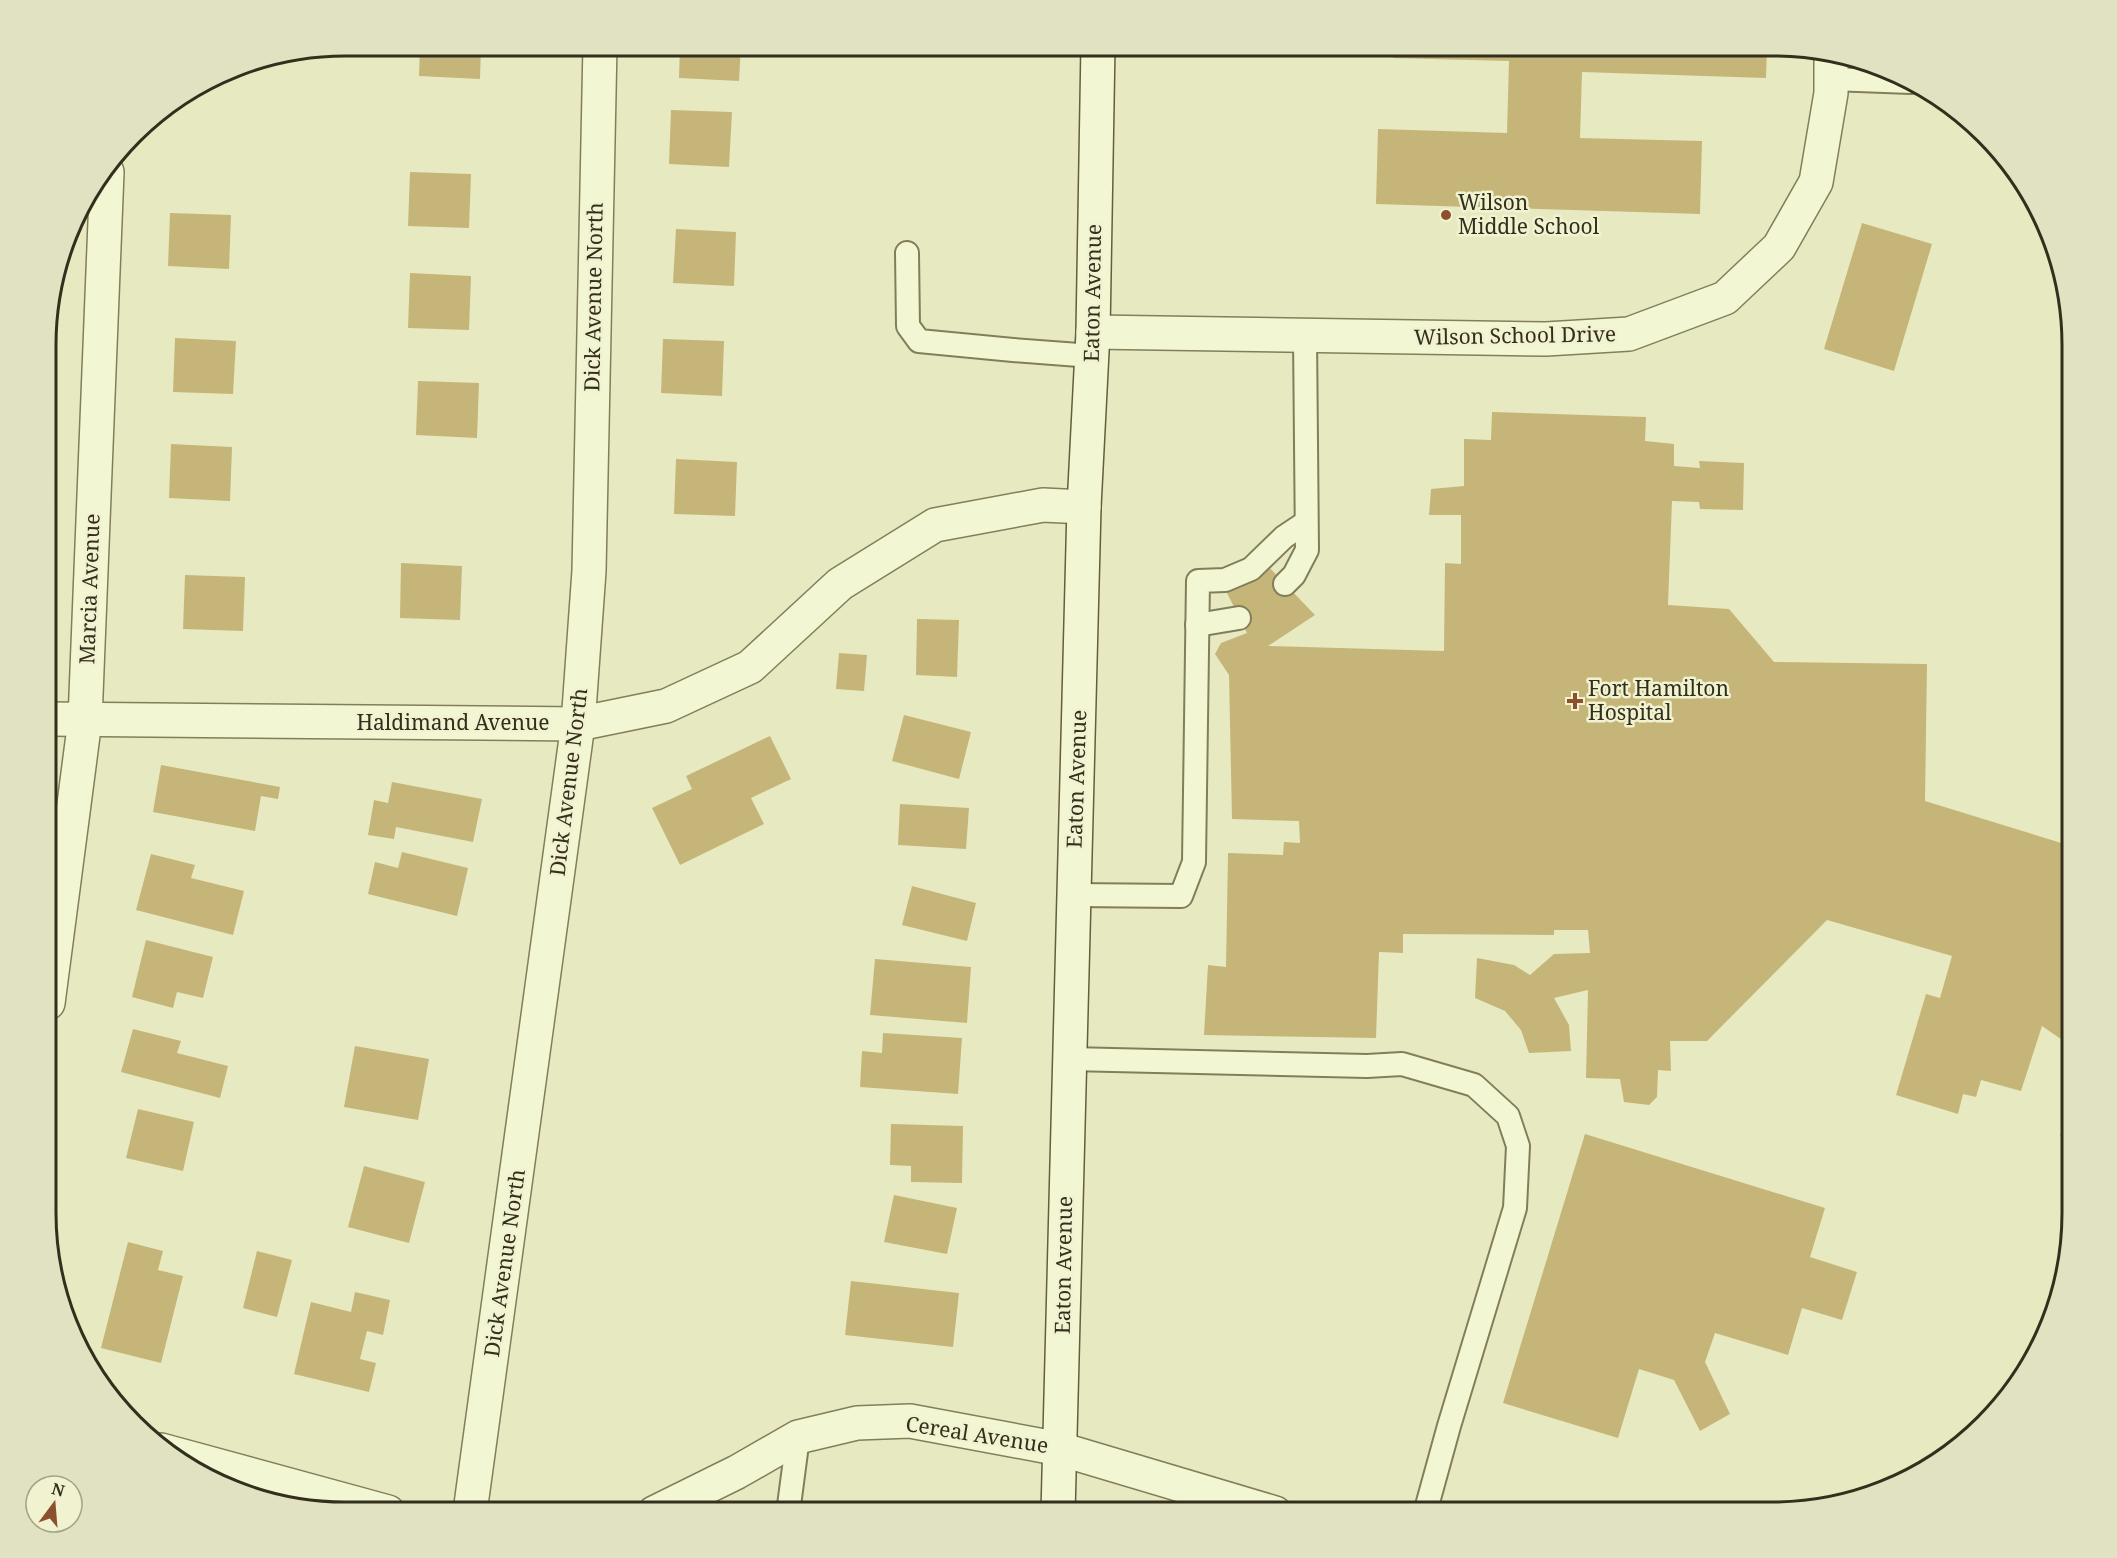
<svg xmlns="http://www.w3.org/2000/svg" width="2117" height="1558" viewBox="0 0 2117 1558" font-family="'Noto Serif',serif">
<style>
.building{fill:#c6b579}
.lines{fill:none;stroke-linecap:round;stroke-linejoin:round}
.service-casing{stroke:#827e5a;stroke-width:26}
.minor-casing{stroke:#827e5a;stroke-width:36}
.tertiary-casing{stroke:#827e5a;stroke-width:36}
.secondary-casing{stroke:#645e3d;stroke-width:36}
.service{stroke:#f3f6d3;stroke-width:22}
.minor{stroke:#f3f6d3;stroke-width:33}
.tertiary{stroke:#f3f6d3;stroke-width:33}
.secondary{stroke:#f3f6d3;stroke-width:33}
.poi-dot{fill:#8c502e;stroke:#f0f2d0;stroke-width:2}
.labels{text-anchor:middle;stroke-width:5;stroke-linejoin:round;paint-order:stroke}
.poi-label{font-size:21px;fill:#332f1d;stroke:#f0f2d0;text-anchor:start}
.street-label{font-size:21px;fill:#332f1d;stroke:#f0f2d0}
.rim{fill:none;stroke:#332f1d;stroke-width:3}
</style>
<rect width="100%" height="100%" fill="#e7eac1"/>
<g class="building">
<polygon points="420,45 481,45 480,79 419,76"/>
<polygon points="680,45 741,45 739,81 679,78"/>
<polygon points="1394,45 1767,46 1766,78 1582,72 1580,138 1702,141 1700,214 1376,204 1378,129 1507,133 1509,61 1393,58"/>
<polygon points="671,110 732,112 729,167 669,164"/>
<polygon points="410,172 471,174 469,228 408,226"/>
<polygon points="170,213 231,215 229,269 168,266"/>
<polygon points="1862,223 1932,244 1894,371 1824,349"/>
<polygon points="676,229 736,232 734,286 673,283"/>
<polygon points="410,273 471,276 469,330 408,328"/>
<polygon points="175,338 236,341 233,394 173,392"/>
<polygon points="663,339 724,341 722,396 661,393"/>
<polygon points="418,381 479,383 477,438 416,435"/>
<polygon points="1492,412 1646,417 1645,441 1674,444 1674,466 1700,468 1699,461 1744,463 1743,510 1700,509 1699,502 1672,501 1668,605 1729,609 1774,662 1927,664 1925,801 2071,846 2071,1046 2042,1026 2021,1091 1981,1080 1976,1097 1963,1094 1958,1114 1896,1095 1926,994 1940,998 1952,956 1827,920 1707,1041 1670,1041 1671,1071 1658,1070 1657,1097 1649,1105 1624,1102 1620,1079 1586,1078 1588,990 1554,998 1569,1025 1571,1051 1529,1053 1521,1030 1505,1011 1475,998 1477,958 1514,965 1530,975 1554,954 1590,953 1588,930 1554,930 1554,935 1403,934 1403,953 1379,952 1376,1038 1204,1035 1208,965 1226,967 1228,853 1283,855 1284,842 1300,843 1299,821 1232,819 1229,675 1215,654 1221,643 1247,633 1226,591 1248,582 1266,564 1315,615 1268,646 1444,651 1445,563 1461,564 1461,515 1429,515 1431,489 1464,486 1464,439 1491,440"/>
<polygon points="171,444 232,447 230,501 169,498"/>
<polygon points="676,459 737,462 735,516 674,514"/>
<polygon points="401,563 462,566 460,620 400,618"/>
<polygon points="185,575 245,577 243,631 183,629"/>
<polygon points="917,619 959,620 957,677 916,675"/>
<polygon points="839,653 867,655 864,691 836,689"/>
<polygon points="904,715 971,732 959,779 892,761"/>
<polygon points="770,736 791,779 751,798 764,824 680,865 652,808 692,789 686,776"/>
<polygon points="161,765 280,787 278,799 261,796 255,831 153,812"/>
<polygon points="392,782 482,799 473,842 396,827 394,839 368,835 374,800 388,803"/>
<polygon points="900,804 969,808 966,849 898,845"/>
<polygon points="402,852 468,868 457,916 368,894 375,862 398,868"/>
<polygon points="151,854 195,865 191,878 244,891 233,935 136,910"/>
<polygon points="912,886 976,903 967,941 902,925"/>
<polygon points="146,940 213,957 203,998 177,992 173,1008 132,997"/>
<polygon points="875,959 971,967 967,1023 870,1015"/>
<polygon points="133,1029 181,1041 177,1053 228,1066 220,1098 121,1072"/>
<polygon points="883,1033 962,1038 958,1094 860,1087 862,1051 882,1053"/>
<polygon points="355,1046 429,1059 418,1120 344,1107"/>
<polygon points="2071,1097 2071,1139 2060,1136"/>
<polygon points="138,1109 194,1122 183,1171 126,1158"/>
<polygon points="891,1124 963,1126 962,1183 911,1182 911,1166 890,1165"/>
<polygon points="1585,1134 1825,1208 1810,1257 1857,1272 1842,1320 1802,1308 1788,1355 1715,1333 1705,1362 1730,1414 1700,1431 1674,1380 1639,1369 1618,1438 1503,1403"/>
<polygon points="364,1166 425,1182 409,1243 348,1227"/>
<polygon points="894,1195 957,1208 947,1254 884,1242"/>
<polygon points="128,1242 163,1251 158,1270 183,1276 161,1363 101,1348"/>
<polygon points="257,1251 292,1260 277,1317 243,1308"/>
<polygon points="851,1281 959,1293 953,1347 845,1335"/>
<polygon points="355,1292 390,1300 383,1335 367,1331 360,1359 376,1363 369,1392 294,1374 311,1302 351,1312"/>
</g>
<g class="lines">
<g class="service-casing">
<g id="service">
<polyline points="1831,79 1911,82"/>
<polyline points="907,253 908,326 919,341 1013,350 1092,356"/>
<polyline points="1285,584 1294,575 1307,550 1305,335"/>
<polyline points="1197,625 1239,618"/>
<polyline points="1074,895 1181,896 1194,862 1198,581 1225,580 1251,569 1284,537 1305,523"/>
<polyline points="1070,1059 1367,1066 1402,1064 1474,1085 1508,1116 1518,1146 1515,1208 1449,1426 1425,1513"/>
<polyline points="788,1513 798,1437"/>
</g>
</g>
<g class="minor-casing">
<g id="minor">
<polyline points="1093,332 1546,339 1629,334 1725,298 1779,247 1816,182 1831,93 1831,55"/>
<polyline points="48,719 578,724 666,706 750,667 840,584 935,525 1043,505 1084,507"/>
<polyline points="48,1003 85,720 107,172"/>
<polyline points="1060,1449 1275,1513"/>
<polyline points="470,1512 578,724 589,571 600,45"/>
</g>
</g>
<g class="tertiary-casing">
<g id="tertiary">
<polyline points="161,1450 388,1512"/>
<polyline points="654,1513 737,1472 798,1437 857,1423 910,1421 1060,1449"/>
</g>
</g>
<g class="secondary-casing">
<polyline id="secondary" points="1058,1513 1084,507 1093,332 1098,45"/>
</g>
<use href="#service" class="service"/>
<use href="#minor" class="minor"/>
<use href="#tertiary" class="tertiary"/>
<use href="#secondary" class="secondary"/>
</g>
<g class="poi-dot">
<circle cx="1446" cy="215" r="6"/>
<path d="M1572 692h6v6h6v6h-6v6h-6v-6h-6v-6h6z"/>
</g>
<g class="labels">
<g class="poi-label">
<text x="1458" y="210">Wilson<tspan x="1458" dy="24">Middle School</tspan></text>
<text x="1588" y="696">Fort Hamilton<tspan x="1588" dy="24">Hospital</tspan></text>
</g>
<g class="street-label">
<text transform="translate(1093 293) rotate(-89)" y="7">Eaton Avenue</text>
<text transform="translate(594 297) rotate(-89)" y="7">Dick Avenue North</text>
<text transform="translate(1515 336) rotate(-1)" y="7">Wilson School Drive</text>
<text transform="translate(90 589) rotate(-88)" y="7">Marcia Avenue</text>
<text x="453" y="730">Haldimand Avenue</text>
<text transform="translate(1077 779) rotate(-88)" y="7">Eaton Avenue</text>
<text transform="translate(569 782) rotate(-83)" y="7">Dick Avenue North</text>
<text transform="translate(505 1263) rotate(-82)" y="7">Dick Avenue North</text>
<text transform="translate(1064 1265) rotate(-89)" y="7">Eaton Avenue</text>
<text transform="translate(977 1435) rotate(9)" y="7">Cereal Avenue</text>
</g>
</g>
<path d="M0 0H2117V1558H0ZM345 56H1773A289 289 0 0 1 2062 345V1213A289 289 0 0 1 1773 1502H345A289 289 0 0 1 56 1213V345A289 289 0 0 1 345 56Z" fill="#e1e2c2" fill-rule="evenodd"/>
<path class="rim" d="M345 56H1773A289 289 0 0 1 2062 345V1213A289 289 0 0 1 1773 1502H345A289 289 0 0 1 56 1213V345A289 289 0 0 1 345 56Z"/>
<g transform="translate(54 1504) rotate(16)"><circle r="28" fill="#f0f2d0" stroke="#a4a488" stroke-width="1.5"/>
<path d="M0-4.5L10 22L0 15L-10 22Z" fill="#8c502e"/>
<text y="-9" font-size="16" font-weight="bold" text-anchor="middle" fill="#332f1d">N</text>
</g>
</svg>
